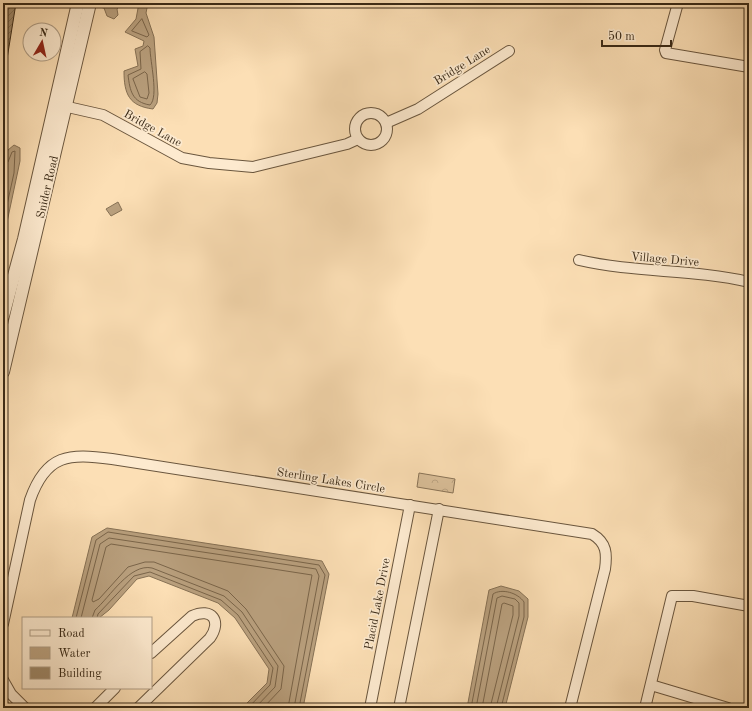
<svg xmlns="http://www.w3.org/2000/svg" width="752" height="711" viewBox="0 0 752 711" font-family="'Old Standard TT',serif">
<style>
.forest{fill:url(#forest-crowns);stroke:#8a7458}
.water{fill:#baa17f;stroke:#867155}
.lines{fill:none;stroke-linecap:round;stroke-linejoin:round}
.shore{stroke:#7a654a;stroke-width:1}
.building{fill:url(#building-hatch);stroke:#392916}
.minor-casing{stroke:#6a563e;stroke-width:12}
.tertiary-casing{stroke:#6a563e;stroke-width:14}
.minor{stroke:#fdeacf;stroke-width:10}
.tertiary{stroke:#fdeacf;stroke-width:12}
.labels{text-anchor:middle;stroke-width:3.5;stroke-linejoin:round;paint-order:stroke}
.street-label{font-size:12px;fill:#392916;stroke:#fdeacf}
</style>
<defs>
<pattern id="forest-crowns" width="20" height="18" patternUnits="userSpaceOnUse"><rect width="20" height="18" fill="#dbc09a"/><path d="M2 6a3 3 0 1 1 6 0M12 15a3 3 0 1 1 6 0" fill="none" stroke="#bda584"/></pattern>
<pattern id="building-hatch" width="6" height="6" patternUnits="userSpaceOnUse"><rect width="6" height="6" fill="#9e8869"/><path d="M-1 1l2-2M0 6l6-6M5 7l2-2" fill="none" stroke="#826f55"/></pattern>
</defs>
<rect width="100%" height="100%" fill="#fcdfb5"/>
<filter id="stains"><feTurbulence type="fractalNoise" baseFrequency=".005" numOctaves="4"/><feColorMatrix values="0 0 0 0 .2 0 0 0 0 .09 0 0 0 0 .02 0 0 0 .5 -.17"/></filter>
<radialGradient id="worn" r=".72"><stop offset=".6" stop-color="#630" stop-opacity="0"/><stop offset="1" stop-color="#630" stop-opacity=".3"/></radialGradient>
<polygon class="forest" points="419,473 455,479 453,493 417,487"/>
<g class="water">
<polygon points="97,3 121,4 117,9 118,15 114,19 107,16 104,8 95,6"/>
<path d="M139,3h9l-2,10 8,24 4,57 -1,9 -4,6c-24,-3 -29,-15 -29,-38l14,-5 -3,-17 8,-3 1,-5 -19,-9 11,-13z"/>
<polygon points="14,145 20,148 20,161 3,241 3,164 8,150"/>
<polygon points="118,202 122,210 111,216 106,209"/>
<polygon points="107,528 322,561 329,574 303,708 242,708 267,683 269,669 235,618 218,603 149,576 137,579 109,610 99,618 72,618 92,537"/>
<polygon points="501,586 519,591 528,599 528,617 505,708 467,708 489,590"/>
</g>
<g class="lines">
<g class="shore">
<polygon points="142,19 149,35 147,37 132,31"/>
<path d="M148,46l2,2c0,13 9,49 0,57 -18,-3 -20,-14 -22,-30l13,-6 -1,-17z"/>
<polygon points="145,72 147,74 149,93 147,99 140,97 133,79"/>
<polyline points="3,163 8,162 12,152 15,151 14,173 3,223"/>
<polyline points="76,618 96,540 108,532 319,565 325,575 299,708"/>
<polyline points="81,618 100,544 109,538 316,569 319,576 294,708"/>
<path d="M92,618l3,-8c15,-13 35,-47 57,-42l72,28 18,16 36,54 -3,21 -20,21"/>
<polyline points="97,618 98,614 134,576 150,572 221,600 238,615 273,668 270,685 248,708"/>
<polyline points="263,708 281,689 284,666 246,609 228,591 154,562 145,562 128,567 99,599 93,602 92,600 106,547 111,544 312,575 288,708"/>
<path d="M471,708l22,-114c9,-6 25,-1 31,8v15l-23,91"/>
<polyline points="476,708 497,598 502,596 515,599 519,603 519,616 496,708"/>
<polyline points="482,708 502,604 504,603 513,606 513,615 490,708"/>
</g>
</g>
<polygon class="building" points="3,3 16,3 7,59 3,58"/>
<g class="lines">
<g class="minor-casing">
<g id="minor">
<polyline points="678,3 665,50 666,53 749,67"/>
<polyline points="59,105 103,115 182,158 209,163 253,167 347,144 358,139"/>
<circle cx="371" cy="129" r="16"/>
<polyline points="386,123 418,109 509,51"/>
<path d="M579,260c56,13 114,9 170,22"/>
<path d="M3,624l27,-124c16,-46 39,-47 82,-41l480,75c15,9 15,20 13,35l-35,139"/>
<polyline points="3,680 11,694 25,708"/>
<polyline points="651,685 728,708"/>
<polyline points="95,708 115,688"/>
<path d="M138,708l72,-70c12,-17 2,-31 -18,-22l-41,37"/>
<polyline points="370,708 410,505"/>
<polyline points="399,708 439,509"/>
<polyline points="645,708 672,596 693,596 749,606"/>
</g>
</g>
<g class="tertiary-casing">
<g id="tertiary">
<polyline points="3,316 24,239 78,3"/>
<polyline points="3,372 90,3"/>
</g>
</g>
<use href="#minor" class="minor"/>
<use href="#tertiary" class="tertiary"/>
</g>
<g class="labels">
<g class="street-label">
<text transform="translate(462 65) rotate(-32)" y="4">Bridge Lane</text>
<text transform="translate(153 128) rotate(29)" y="4">Bridge Lane</text>
<text transform="translate(47 187) rotate(-77)" y="4">Snider Road</text>
<text transform="translate(665 259) rotate(5)" y="4">Village Drive</text>
<text transform="translate(331 480) rotate(9)" y="4">Sterling Lakes Circle</text>
<text transform="translate(377 604) rotate(-79)" y="4">Placid Lake Drive</text>
</g>
</g>
<rect width="752" height="711" fill="none" stroke="#fcdfb5" stroke-width="16"/>
<rect x="4" y="4" width="744" height="703" fill="none" stroke="#392916" stroke-width="2"/>
<rect x="8" y="8" width="736" height="695" fill="none" stroke="#392916"/>
<rect x="22" y="617" width="130" height="72" fill="#fdeacf" stroke="#af9d85"/>
<rect x="30" y="630" width="20" height="6" fill="#fdeacf" stroke="#af9d85"/>
<text x="58" y="637" font-size="12" fill="#392916">Road</text>
<rect x="30" y="647" width="20" height="12" fill="#baa17f" stroke="#af9d85"/>
<text x="58" y="657" font-size="12" fill="#392916">Water</text>
<rect x="30" y="667" width="20" height="12" fill="#9e8869" stroke="#af9d85"/>
<text x="58" y="677" font-size="12" fill="#392916">Building</text>
<g transform="translate(42 42) rotate(9)"><circle r="19" fill="#fdeacf" stroke="#af9d85"/>
<path d="M0-3L7 15L0 10L-7 15Z" fill="#8f2418"/>
<text y="-6" font-size="11" font-weight="bold" text-anchor="middle" fill="#392916">N</text>
</g>
<path d="M602 40v6h69v-6" fill="none" stroke="#392916" stroke-width="2"/>
<text x="608" y="40" font-size="12" fill="#392916" stroke="#fdeacf" stroke-width="3" paint-order="stroke">50 m</text>
<rect width="100%" height="100%" filter="url(#stains)"/>
<rect width="100%" height="100%" fill="url(#worn)"/>
</svg>
